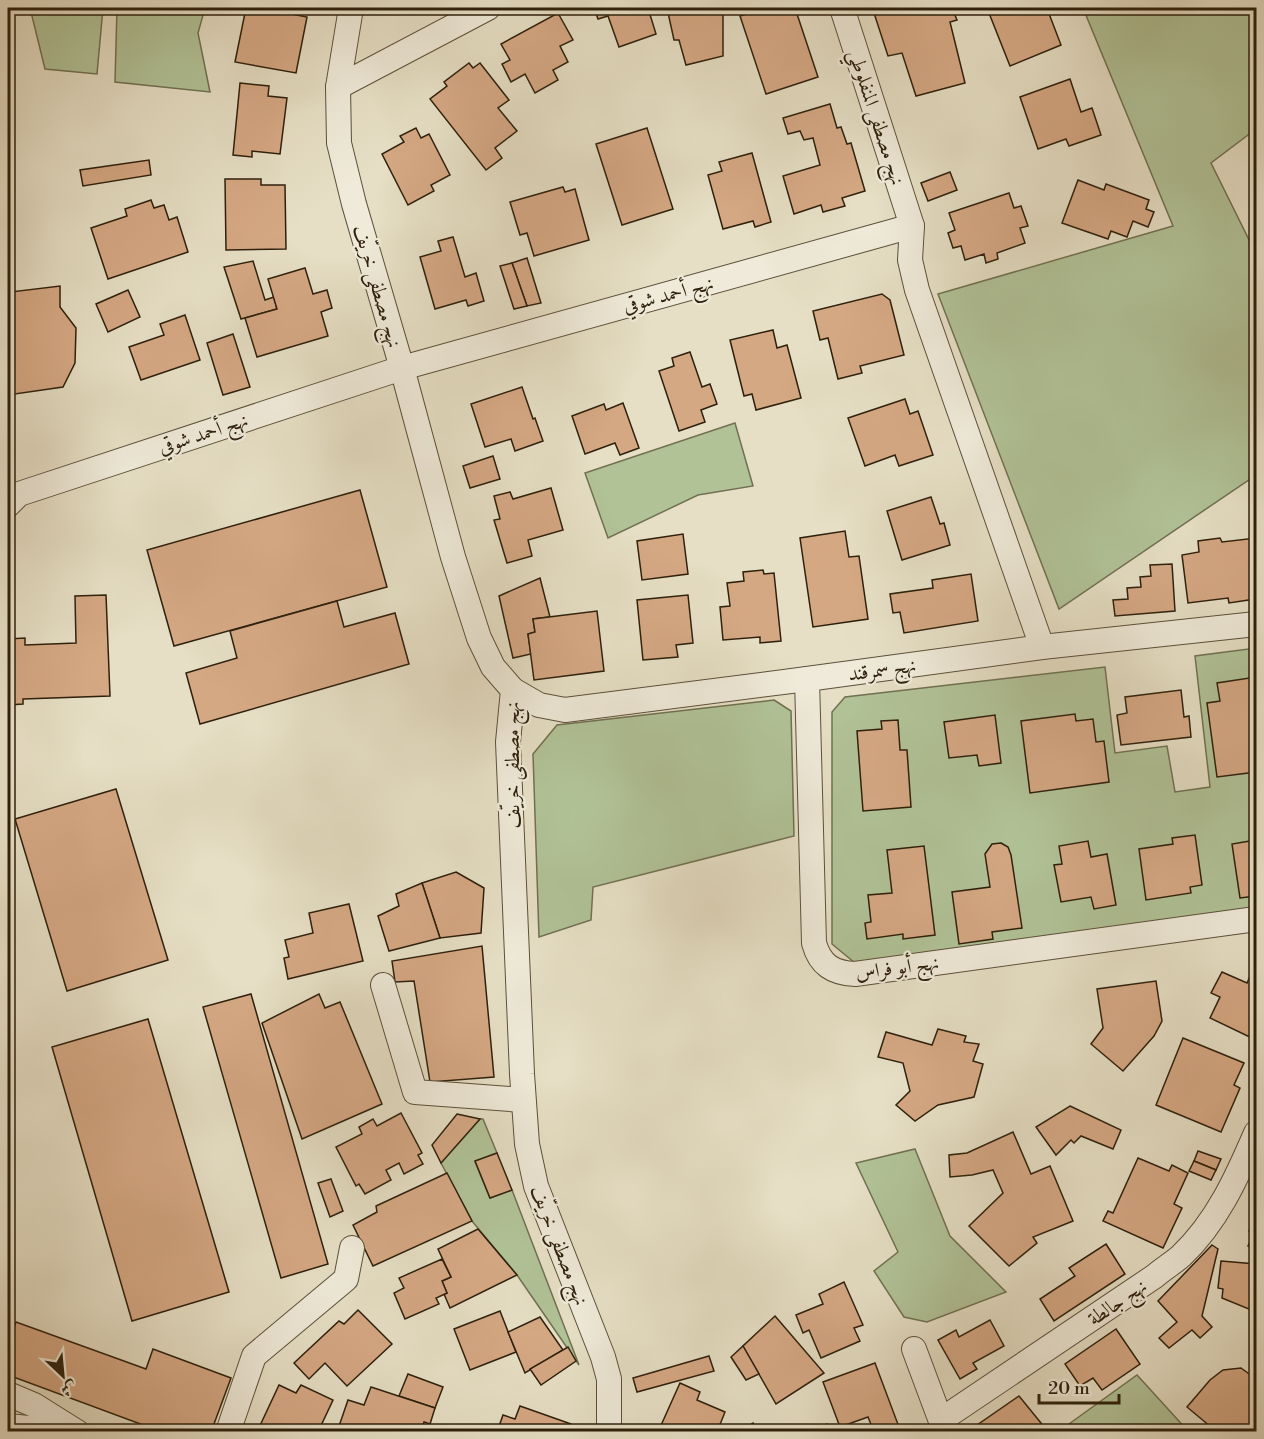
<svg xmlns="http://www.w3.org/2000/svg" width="1264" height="1439" viewBox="0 0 1264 1439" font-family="'Libre Bodoni',Amiri,serif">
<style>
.green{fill:#b1c297;stroke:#707152;stroke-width:1.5}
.building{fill:#d5a884;stroke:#2e200c;stroke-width:1.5}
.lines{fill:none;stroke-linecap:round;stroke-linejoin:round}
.minor-casing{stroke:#5c503a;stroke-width:26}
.minor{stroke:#efead9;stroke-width:24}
.labels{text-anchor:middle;stroke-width:4.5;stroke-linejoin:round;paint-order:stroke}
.street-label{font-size:20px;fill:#2e200c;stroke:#efead9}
</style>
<rect width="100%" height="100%" fill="#e6dfc5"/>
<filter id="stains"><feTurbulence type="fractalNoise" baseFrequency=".00333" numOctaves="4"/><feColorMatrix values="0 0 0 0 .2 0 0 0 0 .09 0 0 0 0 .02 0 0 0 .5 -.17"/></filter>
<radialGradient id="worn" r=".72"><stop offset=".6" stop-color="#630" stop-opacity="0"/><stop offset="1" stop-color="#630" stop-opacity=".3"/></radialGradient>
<g class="green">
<polygon points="30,8 103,8 97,74 45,69"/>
<polygon points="117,8 205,8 198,33 210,92 115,82"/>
<polygon points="1083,8 1256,8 1256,129 1211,163 1256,254 1256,475 1059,609 938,294 1173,226"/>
<polygon points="735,423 753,486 698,495 608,538 585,473"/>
<polygon points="1256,648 1256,909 855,963 832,944 832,712 845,697 1105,667 1115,753 1167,746 1175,792 1210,787 1195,656"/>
<polygon points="774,700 791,711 794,836 593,887 591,920 539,937 533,754 557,725"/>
<polygon points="480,1119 483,1119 497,1153 475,1162 490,1198 512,1190 579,1365 517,1275 472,1221 441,1163"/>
<polygon points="915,1149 950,1236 1006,1292 927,1322 904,1317 874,1271 898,1252 856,1163"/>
<polygon points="1137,1375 1188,1431 1064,1431 1062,1429"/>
</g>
<g class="building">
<polygon points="246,8 287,8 286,13 307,17 296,73 235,62"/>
<polygon points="594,8 648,8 656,34 619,47 608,16 598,19"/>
<polygon points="667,8 723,8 723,56 686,65 679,40 674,40"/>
<polygon points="766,8 778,8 780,13 795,8 818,77 766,94 740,16"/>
<polygon points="896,8 952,8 957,20 950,22 965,83 916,96 902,53 888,56 874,13"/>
<polygon points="987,8 1057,8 1048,11 1061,45 1010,66"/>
<polygon points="558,13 573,40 560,46 568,62 553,70 558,80 535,93 525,74 511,82 502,64 510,60 501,44"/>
<polygon points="469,63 473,68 480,63 509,100 498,108 517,131 495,148 502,158 486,170 430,99 447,86 444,82"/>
<polygon points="1070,79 1081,112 1092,108 1101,135 1069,146 1066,139 1038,149 1020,97"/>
<polygon points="240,83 269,86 268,96 287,98 280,154 252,151 252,157 233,155"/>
<polygon points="830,104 837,128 841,127 847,144 851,143 865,191 842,198 845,206 823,212 821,205 794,214 783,176 820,165 813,138 804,140 800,131 788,134 783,118"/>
<polygon points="416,128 421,138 429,134 450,175 431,185 434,191 408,205 382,154 404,142 400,136"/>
<polygon points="647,128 673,209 622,225 596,144"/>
<polygon points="752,153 771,222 755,227 753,221 723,229 708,175 722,171 719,162"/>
<polygon points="149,160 151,175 83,186 80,170"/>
<polygon points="950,172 957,190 928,201 921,183"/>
<polygon points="225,179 261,179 261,185 285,185 286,249 226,250"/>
<polygon points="1078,180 1104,190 1106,184 1149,200 1146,209 1154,212 1148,227 1133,221 1127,237 1111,231 1108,239 1062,223"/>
<polygon points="563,187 565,192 575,189 589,240 534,256 527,233 520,235 510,202"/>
<polygon points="8,188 11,292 60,286 60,307 76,328 75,363 63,387 8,395"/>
<polygon points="1009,193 1014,208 1021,206 1028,226 1020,228 1025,243 997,253 998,259 986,263 984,254 965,260 961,246 953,248 948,233 955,230 949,213"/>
<polygon points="151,200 154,208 164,205 169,220 177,217 188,252 108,279 91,228 127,216 125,209"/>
<polygon points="453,237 465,277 476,273 484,301 468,306 466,300 435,309 420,257 441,251 438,241"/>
<polygon points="527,258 541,303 527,306 512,263"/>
<polygon points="253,261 265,300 274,297 277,309 241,319 224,267"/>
<polygon points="512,263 527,306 514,309 500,266"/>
<polygon points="305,268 313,294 327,290 332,308 321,312 328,336 257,357 245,318 277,309 268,279"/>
<polygon points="128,290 140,317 108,332 96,304"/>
<polygon points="882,294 890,300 904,355 860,366 862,373 838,379 828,338 820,340 813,311"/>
<polygon points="185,315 200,360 141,380 129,347 164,335 160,324"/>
<polygon points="773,330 777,348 787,345 801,398 756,410 752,394 744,396 730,340"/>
<polygon points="233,334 250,387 223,395 207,343"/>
<polygon points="690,352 702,387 710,384 717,404 701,410 705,422 679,431 659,371 674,366 672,358"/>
<polygon points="522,387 533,419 535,418 543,441 515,451 511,439 485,447 471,404"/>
<polygon points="905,399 910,414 918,411 933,455 899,466 895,455 865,466 848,418"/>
<polygon points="623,403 639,448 620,455 615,443 585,454 572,416 604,404 606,410"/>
<polygon points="493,456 500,479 470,488 463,466"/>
<polygon points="551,488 563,530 528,540 532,556 507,563 494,520 500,519 494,496 510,492 513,499"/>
<polygon points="360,490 387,587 174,646 147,550"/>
<polygon points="931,497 940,524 944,523 950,545 902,560 887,511"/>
<polygon points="845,531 849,557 859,556 868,619 813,627 800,538"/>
<polygon points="683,534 688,574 642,580 637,541"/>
<polygon points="1220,538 1222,542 1256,538 1256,574 1252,574 1255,599 1229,603 1228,598 1188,603 1182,555 1199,552 1198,541"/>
<polygon points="1172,564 1175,611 1115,616 1113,600 1128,599 1127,588 1141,587 1140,577 1151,576 1150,565"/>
<polygon points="763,570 764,574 774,573 781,641 760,643 760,637 723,640 720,607 730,606 727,583 744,581 743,572"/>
<polygon points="971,574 978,621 904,633 900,612 893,613 890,594 933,588 932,580"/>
<polygon points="540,578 550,617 533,619 535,632 528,634 531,654 513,658 499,596"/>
<polygon points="106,595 110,696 23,699 23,704 8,705 8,639 25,638 25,645 76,643 75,596"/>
<polygon points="688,595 693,643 676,645 678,657 643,660 637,600"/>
<polygon points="337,601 344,627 395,613 409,664 200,724 186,673 237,658 230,631"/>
<polygon points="597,611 604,671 534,680 528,634 535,632 533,619"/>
<polygon points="1256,677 1256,772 1217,777 1207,703 1220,701 1217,683"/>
<polygon points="1181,690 1184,717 1189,716 1191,737 1121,745 1117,715 1127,713 1125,697"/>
<polygon points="1075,714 1076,721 1093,719 1096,742 1104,741 1109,782 1030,793 1021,721"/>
<polygon points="995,715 1001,763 979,766 977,755 949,758 944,722"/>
<polygon points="898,720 900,750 907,750 911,807 863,811 857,731 882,729 881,721"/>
<polygon points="116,789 168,960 67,991 15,819"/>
<polygon points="1195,835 1202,885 1190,887 1191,893 1146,900 1139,849 1173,844 1172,838"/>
<polygon points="1256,840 1256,896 1240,898 1232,844"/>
<polygon points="1088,841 1091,857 1107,854 1116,905 1094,909 1091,897 1061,902 1054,865 1062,864 1059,846"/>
<polygon points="1001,843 1008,847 1011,855 1022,928 992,932 993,939 959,944 952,892 990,887 985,854 992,844"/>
<polygon points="924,846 935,935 903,939 903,934 867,939 865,923 871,922 868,895 892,893 887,850"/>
<polygon points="456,872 484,888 481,933 440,938 422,883"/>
<polygon points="422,883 440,938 389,951 378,916 399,906 396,894"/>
<polygon points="349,904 363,961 288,979 284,958 289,957 285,940 313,933 309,913"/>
<polygon points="482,946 494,1077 430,1082 414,981 395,982 392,961"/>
<polygon points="1222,972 1247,983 1251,974 1256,977 1256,1040 1210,1018 1220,997 1211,993"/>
<polygon points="1156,981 1162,1021 1154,1036 1123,1071 1091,1044 1103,1028 1097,989"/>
<polygon points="251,994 328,1264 281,1278 203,1007"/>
<polygon points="319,994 325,1008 340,1002 382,1104 302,1139 262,1023"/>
<polygon points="148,1019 229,1292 132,1321 52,1047"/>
<polygon points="938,1029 966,1036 964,1042 979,1044 973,1061 983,1064 974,1097 938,1105 915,1121 896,1105 910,1091 903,1063 878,1057 886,1032 932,1045"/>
<polygon points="1183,1038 1244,1063 1234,1085 1240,1088 1221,1132 1156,1105"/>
<polygon points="1070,1106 1121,1130 1113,1149 1081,1136 1074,1143 1071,1140 1056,1155 1036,1127"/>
<polygon points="401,1113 422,1153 418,1155 423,1164 404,1174 399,1163 386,1170 391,1180 365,1194 359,1184 356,1186 336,1147 362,1134 359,1127 373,1119 377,1126"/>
<polygon points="457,1114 480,1119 441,1163 432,1145"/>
<polygon points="1013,1132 1031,1174 1050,1166 1073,1221 1033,1237 1037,1243 1009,1266 969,1226 1003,1193 993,1170 972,1175 950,1177 949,1155 967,1153"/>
<polygon points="1198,1151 1221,1159 1216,1170 1194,1161"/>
<polygon points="497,1153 512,1190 490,1198 475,1161"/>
<polygon points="1138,1158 1169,1171 1172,1165 1188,1173 1174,1204 1182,1208 1163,1248 1103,1221 1108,1211 1113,1213"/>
<polygon points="1194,1161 1216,1170 1211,1180 1189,1171"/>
<polygon points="447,1173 472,1221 373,1266 353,1225 377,1212 376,1206"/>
<polygon points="331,1179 343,1211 330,1217 318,1183"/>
<polygon points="1256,1217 1256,1251 1248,1246 1254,1233 1249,1231"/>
<polygon points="478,1229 517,1275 450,1308 444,1294 447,1293 442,1281 451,1277 438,1249"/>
<polygon points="1106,1244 1125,1274 1054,1321 1040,1299 1075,1276 1069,1268"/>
<polygon points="1212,1245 1218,1249 1202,1316 1212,1327 1200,1338 1192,1330 1169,1348 1159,1338 1177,1322 1158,1301"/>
<polygon points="442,1259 451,1277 442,1281 447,1293 436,1298 439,1304 405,1319 394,1293 404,1288 399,1278"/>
<polygon points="1221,1261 1256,1264 1256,1312 1222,1298 1223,1289 1218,1288"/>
<polygon points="844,1282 863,1325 854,1328 860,1341 821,1358 809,1330 803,1333 796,1315 823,1304 819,1294"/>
<polygon points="358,1310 392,1344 347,1386 325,1363 309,1379 294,1363 339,1321 344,1324"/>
<polygon points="500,1311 516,1352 470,1370 454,1329"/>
<polygon points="775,1316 824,1373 776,1404 743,1346"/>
<polygon points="540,1317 563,1350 525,1373 508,1332"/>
<polygon points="990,1320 1004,1346 973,1363 977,1369 960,1379 938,1340 956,1330 959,1337"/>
<polygon points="16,1322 146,1369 153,1349 231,1378 211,1432 162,1432 8,1375 8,1344"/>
<polygon points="1116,1329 1140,1364 1102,1390 1093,1378 1080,1386 1065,1364"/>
<polygon points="743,1346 759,1374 746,1380 731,1357"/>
<polygon points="568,1347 576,1361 541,1385 530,1369"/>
<polygon points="709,1356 714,1371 637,1392 633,1378"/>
<polygon points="875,1363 899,1427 888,1432 874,1432 868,1417 840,1427 823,1382"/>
<polygon points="1241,1368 1256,1379 1256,1419 1252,1424 1256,1427 1253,1432 1217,1432 1187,1407 1210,1380 1223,1370"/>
<polygon points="408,1374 443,1387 435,1408 399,1396"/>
<polygon points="680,1383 700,1392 697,1400 725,1412 717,1432 658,1432"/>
<polygon points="279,1385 296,1393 301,1385 333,1400 318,1432 257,1432"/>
<polygon points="371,1387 435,1408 430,1424 424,1422 421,1432 345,1432 338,1429 348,1400 364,1405"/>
<polygon points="1019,1396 1045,1428 1040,1432 967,1432"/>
<polygon points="520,1406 571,1424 568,1432 497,1432 503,1415 515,1419"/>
<polygon points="753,1423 759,1432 739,1432"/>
<polygon points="827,1424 830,1432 811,1432"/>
</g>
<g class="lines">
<g class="minor-casing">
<g id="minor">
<polyline points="351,8 338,87 339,143 354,204 402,368 453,557 479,638 493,667 513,690 508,742 522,1074 527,1144 536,1186 603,1357 609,1379 609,1432"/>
<polyline points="842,8 912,226 910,260 917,290 1042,647"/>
<polyline points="338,87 488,8"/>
<polyline points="8,505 19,494 402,368 912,226"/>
<path d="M807,679l7,264c6,22 19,30 41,31l401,-55"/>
<polyline points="513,690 539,705 565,710 807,679 1042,647 1256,624"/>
<polyline points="383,985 415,1092 523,1100"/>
<polyline points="914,1349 945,1432"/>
<polyline points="8,1394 34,1405 77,1432"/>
<path d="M941,1420l214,-144c8,-7 18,-13 26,-20 36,-34 56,-79 75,-123"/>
<polyline points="8,1426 69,1432"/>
<polyline points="228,1432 254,1356 346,1279 352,1248"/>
</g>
</g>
<use href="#minor" class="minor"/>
</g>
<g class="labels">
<g class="street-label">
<text transform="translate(877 117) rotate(72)" y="7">نهج مصطفى المنفلوطي</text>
<text transform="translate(378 286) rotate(74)" y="7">نهج مصطفى خريّف</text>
<text transform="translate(668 294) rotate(-15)" y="7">نهج أحمد شوقي</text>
<text transform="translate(203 433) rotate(-18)" y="7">نهج أحمد شوقي</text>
<text transform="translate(882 669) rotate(-8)" y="7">نهج سمرقند</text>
<text transform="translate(512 765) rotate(-90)" y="7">نهج مصطفى خريّف</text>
<text transform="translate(897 967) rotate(-7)" y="7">نهج أبو فراس</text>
<text transform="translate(560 1245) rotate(69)" y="7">نهج مصطفى خريّف</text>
<text transform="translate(1117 1302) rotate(-34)" y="7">نهج جالطة</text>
</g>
</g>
<rect width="1264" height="1439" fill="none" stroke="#e6dfc5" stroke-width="30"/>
<rect x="9" y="9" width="1246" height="1421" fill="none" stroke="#2e200c" stroke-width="3"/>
<rect x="15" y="15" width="1234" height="1409" fill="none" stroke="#2e200c" stroke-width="1.5"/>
<g transform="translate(63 1376) rotate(154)" stroke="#efead9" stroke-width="4.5" paint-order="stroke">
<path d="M0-4.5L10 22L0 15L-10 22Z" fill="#2e200c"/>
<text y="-9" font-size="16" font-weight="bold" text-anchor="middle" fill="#2e200c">ش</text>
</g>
<path d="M1039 1394v9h80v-9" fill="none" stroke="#2e200c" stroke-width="3"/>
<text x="1048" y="1394" font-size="18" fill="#2e200c" stroke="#efead9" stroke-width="4.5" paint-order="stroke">20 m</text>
<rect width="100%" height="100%" filter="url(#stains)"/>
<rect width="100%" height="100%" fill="url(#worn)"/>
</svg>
